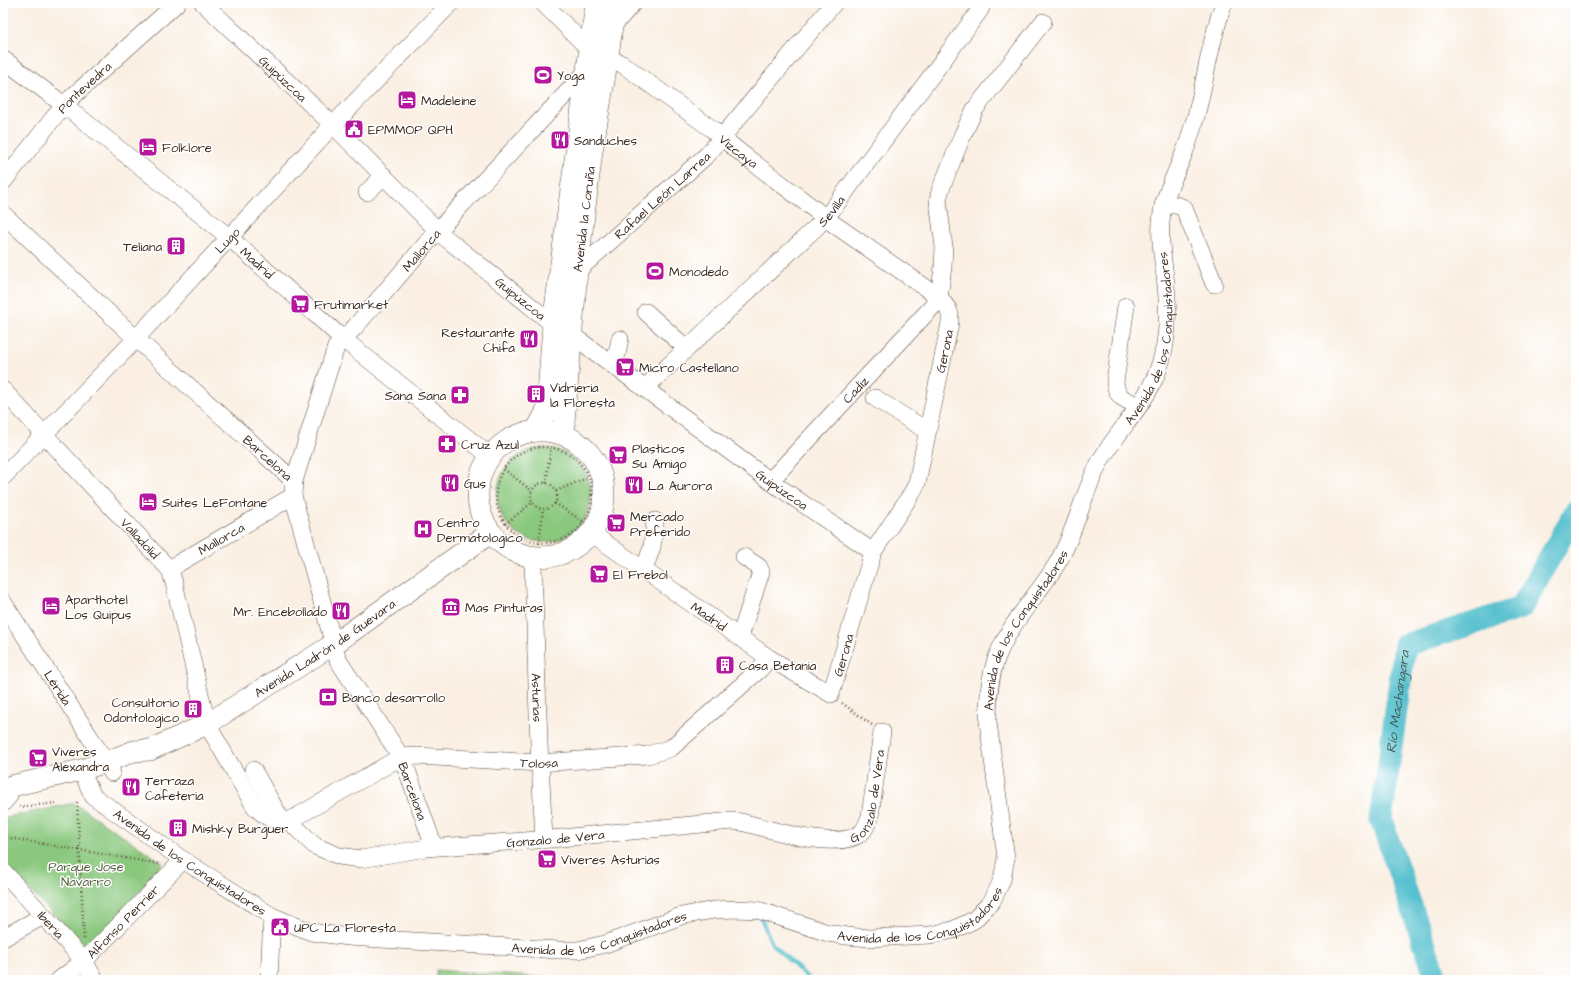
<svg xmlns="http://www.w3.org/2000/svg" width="1579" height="983" viewBox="0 0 1579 983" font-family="'Architects Daughter',sans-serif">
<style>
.green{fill:#8ac87e;stroke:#62794e}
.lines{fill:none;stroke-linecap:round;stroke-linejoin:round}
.stream{stroke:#54c0ce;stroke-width:4}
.river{stroke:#54c0ce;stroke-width:23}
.minor-casing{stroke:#58483b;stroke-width:18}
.major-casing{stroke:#58483b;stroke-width:22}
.path{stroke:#58483b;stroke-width:2.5;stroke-dasharray:1 3;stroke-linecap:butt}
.minor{stroke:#fff;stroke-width:17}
.major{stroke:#fff;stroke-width:21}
.labels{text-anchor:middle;stroke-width:3;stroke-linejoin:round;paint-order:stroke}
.poi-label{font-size:13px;fill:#3b2a1e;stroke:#fff;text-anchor:start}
.street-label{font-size:13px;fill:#3b2a1e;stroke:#fff}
.park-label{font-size:13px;fill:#576140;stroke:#fff}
.water-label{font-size:14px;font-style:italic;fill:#445e5c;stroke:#fff}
</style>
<rect width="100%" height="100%" fill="#fff"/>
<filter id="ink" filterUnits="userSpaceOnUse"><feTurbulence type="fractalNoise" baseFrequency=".025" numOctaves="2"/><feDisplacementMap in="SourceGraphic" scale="8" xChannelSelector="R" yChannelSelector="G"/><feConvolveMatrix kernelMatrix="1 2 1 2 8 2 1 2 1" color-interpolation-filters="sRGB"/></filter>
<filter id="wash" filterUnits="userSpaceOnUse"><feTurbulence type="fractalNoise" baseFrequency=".012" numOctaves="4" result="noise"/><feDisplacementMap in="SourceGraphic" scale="16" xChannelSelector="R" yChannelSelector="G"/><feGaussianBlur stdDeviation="0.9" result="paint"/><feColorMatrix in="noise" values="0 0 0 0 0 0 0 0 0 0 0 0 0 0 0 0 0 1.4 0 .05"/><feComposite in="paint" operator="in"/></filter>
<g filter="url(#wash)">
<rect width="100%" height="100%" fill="#faefe2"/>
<g class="green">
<circle cx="544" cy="495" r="47"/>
<polygon points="74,803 163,863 90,950 3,865 3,818"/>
<polygon points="436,970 579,980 436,980"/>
</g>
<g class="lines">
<polyline class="stream" points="760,916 772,944 810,980"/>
<path class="river" id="s1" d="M1437,980l-56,-160 24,-175 116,-37 55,-97"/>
</g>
</g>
<g filter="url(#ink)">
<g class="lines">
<g class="minor-casing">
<g id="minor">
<path id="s2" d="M203,3l130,122 109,110 111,89 19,11 198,146 103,71"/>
<path id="s3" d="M543,3l47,47 32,14 90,65 25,21 98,75 104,72 9,12 2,6v8l-33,160 -5,10 -39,59 -42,142 -62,-36 -178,-125"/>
<polyline points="612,27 633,3"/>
<path id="s4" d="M3,59l61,46 166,133 113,101 147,117"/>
<path id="s5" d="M3,182l52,-66 16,-18 106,-95"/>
<polyline points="367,192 384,176"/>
<polyline points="1163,205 1176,205 1184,208 1214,284"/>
<path id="s6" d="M3,214l128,120 163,147"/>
<path id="s7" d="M577,271l131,-117 126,-151"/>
<path d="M1126,306l-11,76c1,16 11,18 24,24"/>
<polyline points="646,312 687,349"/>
<polyline points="610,363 617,354 620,339"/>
<path id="s8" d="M645,388l181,-170 154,-208 3,-7"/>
<path id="s9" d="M3,390l167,180 4,13 33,141 48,83c12,11 18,15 34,14l26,25 24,10 22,3 65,-11 125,-9 181,-18 9,1c27,6 98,31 121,10 4,-4 6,-10 8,-16l12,-84"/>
<polyline points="875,398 927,431"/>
<path id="s10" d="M3,477l128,-133 202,-219 118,-122"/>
<path id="s11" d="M770,481l163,-175 6,-9 4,-30 1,-20 -6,-46 2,-10 23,-57 12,-25 68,-87"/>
<path id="s12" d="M530,556l3,10 6,178 5,95"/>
<path id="s13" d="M170,570l9,-7 114,-67"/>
<polyline points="644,570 652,547 655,521"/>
<path id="s14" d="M3,602l103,160 6,11"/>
<polyline points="740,637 761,572 759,567 744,557"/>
<path id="s15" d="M81,770l12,26 90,64 89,56 39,16 37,5 210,13h20l27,-6 76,-28 33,-6 22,-1 22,1 70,23 19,3 22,2 61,-3 23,-5 21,-10 18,-19 10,-21 4,-22 -18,-136c0,-22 1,-44 9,-65 13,-35 42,-63 61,-95 19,-33 25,-71 44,-104 18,-29 42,-53 55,-85 11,-27 12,-59 9,-88 -2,-21 -7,-41 -5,-62 1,-26 14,-46 23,-70 5,-12 8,-24 12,-37 10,-38 14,-76 28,-113"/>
<polyline points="253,770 282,821"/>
<polyline points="3,803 9,796"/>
<path id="s16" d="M289,821l112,-64 16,-1 123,7 108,-8 23,-7 89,-79 9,-11"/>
<path id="s17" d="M434,847l-26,-74 -7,-16 -63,-97 -45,-164 1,-15 42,-134 19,-20 83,-97 153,-163"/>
<path id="s18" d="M3,871l81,90 11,19"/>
<polyline points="3,938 43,916"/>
<path id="s19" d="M59,980l25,-19 99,-101"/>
<polyline points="269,980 272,916"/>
</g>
</g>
<g class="major-casing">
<g id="major">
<polyline points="536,431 545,414 547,409 553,324 596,3"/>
<circle cx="541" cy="494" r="63"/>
<path id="s20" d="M565,435l-1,-13 13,-151 15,-120 16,-94 7,-54"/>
<path id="s21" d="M3,788l78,-18 25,-8 28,-11 16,-1 57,-26 127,-80 156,-111"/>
</g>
</g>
<g class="path">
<circle cx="544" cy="495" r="48"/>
<polyline points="504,469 532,491"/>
<polyline points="546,483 551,447"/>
<circle cx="544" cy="496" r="13"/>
<polyline points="556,491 589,477"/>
<polyline points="555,503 584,522"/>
<polyline points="505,524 533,502"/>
<polyline points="539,544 543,509"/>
<polyline points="842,703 872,725"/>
<polyline points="77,802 84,939"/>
<polyline points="19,807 56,803"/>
<polyline points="3,837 160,864"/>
</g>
<use href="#minor" class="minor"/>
<use href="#major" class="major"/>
</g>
</g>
<defs>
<g id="stadium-square" transform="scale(1)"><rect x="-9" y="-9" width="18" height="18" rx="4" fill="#b5179e" stroke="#fff"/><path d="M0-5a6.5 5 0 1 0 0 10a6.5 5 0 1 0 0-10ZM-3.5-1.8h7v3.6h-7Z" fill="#fff"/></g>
<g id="hotel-square" transform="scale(1)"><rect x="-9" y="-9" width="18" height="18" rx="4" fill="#b5179e" stroke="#fff"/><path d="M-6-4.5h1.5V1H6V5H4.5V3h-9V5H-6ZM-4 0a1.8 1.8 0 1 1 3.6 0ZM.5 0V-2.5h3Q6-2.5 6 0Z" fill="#fff"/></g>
<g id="civic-square" transform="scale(1)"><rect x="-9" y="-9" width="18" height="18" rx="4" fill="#b5179e" stroke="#fff"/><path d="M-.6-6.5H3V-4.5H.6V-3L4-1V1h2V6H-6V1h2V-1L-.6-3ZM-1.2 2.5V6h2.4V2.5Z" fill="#fff"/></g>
<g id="restaurant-square" transform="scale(1)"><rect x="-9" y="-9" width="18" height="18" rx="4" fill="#b5179e" stroke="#fff"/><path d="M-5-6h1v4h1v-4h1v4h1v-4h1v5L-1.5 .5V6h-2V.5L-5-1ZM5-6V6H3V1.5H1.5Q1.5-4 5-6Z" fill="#fff"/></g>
<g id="building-square" transform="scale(1)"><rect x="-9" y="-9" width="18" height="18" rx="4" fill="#b5179e" stroke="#fff"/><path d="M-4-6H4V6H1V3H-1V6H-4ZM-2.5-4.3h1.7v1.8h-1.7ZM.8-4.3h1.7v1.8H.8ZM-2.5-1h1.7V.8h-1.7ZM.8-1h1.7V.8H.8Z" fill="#fff"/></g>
<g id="supermarket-square" transform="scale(1)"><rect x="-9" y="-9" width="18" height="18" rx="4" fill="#b5179e" stroke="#fff"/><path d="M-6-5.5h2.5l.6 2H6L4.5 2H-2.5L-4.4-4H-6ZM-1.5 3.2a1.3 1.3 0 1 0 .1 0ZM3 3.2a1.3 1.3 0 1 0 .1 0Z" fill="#fff"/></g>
<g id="pharmacy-square" transform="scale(1)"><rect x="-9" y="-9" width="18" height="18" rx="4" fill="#b5179e" stroke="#fff"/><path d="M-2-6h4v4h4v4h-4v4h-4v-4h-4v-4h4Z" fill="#fff"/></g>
<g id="hospital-square" transform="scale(1)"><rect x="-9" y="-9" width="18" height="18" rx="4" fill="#b5179e" stroke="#fff"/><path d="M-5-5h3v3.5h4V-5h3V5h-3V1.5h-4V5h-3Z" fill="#fff"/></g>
<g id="museum-square" transform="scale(1)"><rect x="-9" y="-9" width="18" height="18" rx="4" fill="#b5179e" stroke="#fff"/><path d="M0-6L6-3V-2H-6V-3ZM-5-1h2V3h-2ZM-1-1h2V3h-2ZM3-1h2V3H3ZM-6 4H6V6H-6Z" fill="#fff"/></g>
<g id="bank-square" transform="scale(1)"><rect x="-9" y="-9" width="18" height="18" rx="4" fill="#b5179e" stroke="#fff"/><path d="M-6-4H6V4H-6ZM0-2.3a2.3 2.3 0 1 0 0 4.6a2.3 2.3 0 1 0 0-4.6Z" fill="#fff"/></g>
</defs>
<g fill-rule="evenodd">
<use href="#stadium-square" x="543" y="75"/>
<use href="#hotel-square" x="407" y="100"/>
<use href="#civic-square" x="354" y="129"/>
<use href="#restaurant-square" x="560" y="140"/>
<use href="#hotel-square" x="148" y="147"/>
<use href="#building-square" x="176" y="246"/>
<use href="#stadium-square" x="655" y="271"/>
<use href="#supermarket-square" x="300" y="304"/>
<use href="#restaurant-square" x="529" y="339"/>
<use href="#supermarket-square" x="625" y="367"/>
<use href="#building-square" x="536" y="394"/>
<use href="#pharmacy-square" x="460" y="395"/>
<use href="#pharmacy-square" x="447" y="444"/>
<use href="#supermarket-square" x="618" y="455"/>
<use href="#restaurant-square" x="450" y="483"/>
<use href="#restaurant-square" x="634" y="485"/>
<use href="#hotel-square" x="148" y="502"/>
<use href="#supermarket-square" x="616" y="523"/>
<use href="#hospital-square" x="423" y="529"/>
<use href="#supermarket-square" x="599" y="574"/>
<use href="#hotel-square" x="51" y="606"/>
<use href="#museum-square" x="451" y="607"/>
<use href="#restaurant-square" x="341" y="611"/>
<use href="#building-square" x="725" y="665"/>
<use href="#bank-square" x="328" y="697"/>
<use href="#building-square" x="193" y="709"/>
<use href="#supermarket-square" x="38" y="758"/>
<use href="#restaurant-square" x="131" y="787"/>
<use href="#building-square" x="178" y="828"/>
<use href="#supermarket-square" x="547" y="859"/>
<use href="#civic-square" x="280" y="927"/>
</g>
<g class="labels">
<g class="poi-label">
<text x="557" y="80">Yoga</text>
<text x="421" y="105">Madeleine</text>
<text x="368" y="134">EPMMOP QPH</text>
<text x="574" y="145">Sanduches</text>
<text x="162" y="152">Folklore</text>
<text x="162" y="251" text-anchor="end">Teliana</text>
<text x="669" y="276">Monodedo</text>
<text x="314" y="309">Frutimarket</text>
<text x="515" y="337" text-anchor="end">Restaurante<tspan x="515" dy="15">Chifa</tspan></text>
<text x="639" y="372">Micro Castellano</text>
<text x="550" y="392">Vidrieria<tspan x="550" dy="15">la Floresta</tspan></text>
<text x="446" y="400" text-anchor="end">Sana Sana</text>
<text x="461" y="449">Cruz Azul</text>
<text x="632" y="453">Plasticos<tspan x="632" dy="15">Su Amigo</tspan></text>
<text x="464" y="488">Gus</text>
<text x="648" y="490">La Aurora</text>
<text x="162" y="507">Suites LeFontane</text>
<text x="630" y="521">Mercado<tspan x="630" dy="15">Preferido</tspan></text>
<text x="437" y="527">Centro<tspan x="437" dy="15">Dermatologico</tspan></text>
<text x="613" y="579">El Frebol</text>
<text x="65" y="604">Aparthotel<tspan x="65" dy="15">Los Quipus</tspan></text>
<text x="465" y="612">Mas Pinturas</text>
<text x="327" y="616" text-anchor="end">Mr. Encebollado</text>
<text x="739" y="670">Casa Betania</text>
<text x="342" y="702">Banco desarrollo</text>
<text x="179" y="707" text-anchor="end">Consultorio<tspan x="179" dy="15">Odontologico</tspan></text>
<text x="52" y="756">Viveres<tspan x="52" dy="15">Alexandra</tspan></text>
<text x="145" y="785">Terraza<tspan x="145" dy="15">Cafeteria</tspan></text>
<text x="192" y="833">Mishky Burguer</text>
<text x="561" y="864">Víveres Asturias</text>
<text x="294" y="932">UPC La Floresta</text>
</g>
<g class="street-label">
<text dy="5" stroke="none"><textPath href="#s2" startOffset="110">Guipúzcoa</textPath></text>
<text dy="5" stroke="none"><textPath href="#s5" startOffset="125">Pontevedra</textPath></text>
<text dy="5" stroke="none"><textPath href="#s3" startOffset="247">Vizcaya</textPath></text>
<text dy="5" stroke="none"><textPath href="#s7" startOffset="114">Rafael León Larrea</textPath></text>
<text dy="5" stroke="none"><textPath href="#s8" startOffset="257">Sevilla</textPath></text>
<text dy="5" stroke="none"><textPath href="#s20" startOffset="217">Avenida la Coruña</textPath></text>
<text dy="5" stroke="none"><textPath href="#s10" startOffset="326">Lugo</textPath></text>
<text dy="5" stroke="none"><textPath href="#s17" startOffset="666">Mallorca</textPath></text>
<text dy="5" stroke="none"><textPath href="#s4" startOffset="326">Madrid</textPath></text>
<text dy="5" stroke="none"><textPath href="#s2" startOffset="434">Guipúzcoa</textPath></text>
<text dy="5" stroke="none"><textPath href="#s15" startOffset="1598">Avenida de los Conquistadores</textPath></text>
<text transform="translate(944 351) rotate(-78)" y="5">Gerona</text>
<text dy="5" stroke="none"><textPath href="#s11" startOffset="125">Cadiz</textPath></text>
<text dy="5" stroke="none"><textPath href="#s6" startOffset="360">Barcelona</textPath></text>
<text dy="5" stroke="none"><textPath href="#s2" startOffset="758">Guipúzcoa</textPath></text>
<text dy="5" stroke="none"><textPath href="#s9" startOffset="202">Valladolid</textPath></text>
<text dy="5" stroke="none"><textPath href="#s13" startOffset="60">Mallorca</textPath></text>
<text transform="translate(709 616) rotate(35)" y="5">Madrid</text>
<text dy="5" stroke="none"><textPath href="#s15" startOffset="1274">Avenida de los Conquistadores</textPath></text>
<text dy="5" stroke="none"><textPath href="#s21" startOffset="355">Avenida Ladrón de Guevara</textPath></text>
<text transform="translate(843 655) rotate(-74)" y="5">Gerona</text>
<text dy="5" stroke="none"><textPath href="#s14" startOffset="102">Lérida</textPath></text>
<text dy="5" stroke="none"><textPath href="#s12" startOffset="142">Asturias</textPath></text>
<text dy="5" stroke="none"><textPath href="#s16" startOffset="267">Tolosa</textPath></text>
<text transform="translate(413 791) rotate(70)" y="5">Barcelona</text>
<text dy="5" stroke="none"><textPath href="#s9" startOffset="1165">Gonzalo de Vera</textPath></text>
<text dy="5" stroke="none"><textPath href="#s9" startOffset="818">Gonzalo de Vera</textPath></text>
<text dy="5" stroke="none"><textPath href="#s15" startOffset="146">Avenida de los Conquistadores</textPath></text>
<text dy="5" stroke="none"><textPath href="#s15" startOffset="914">Avenida de los Conquistadores</textPath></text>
<text dy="5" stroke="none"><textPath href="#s19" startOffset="87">Alfonso Perrier</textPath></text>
<text dy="5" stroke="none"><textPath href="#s18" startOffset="72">Iberia</textPath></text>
<text dy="5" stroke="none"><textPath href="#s15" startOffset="578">Avenida de los Conquistadores</textPath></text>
</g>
<g class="park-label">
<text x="86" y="871">Parque Jose<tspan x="86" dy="15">Navarro</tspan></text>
</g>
<g class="water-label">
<text dy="5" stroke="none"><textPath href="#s1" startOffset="289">Río Machangara</textPath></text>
</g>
</g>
<rect width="1579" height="983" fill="none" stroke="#fff" stroke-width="16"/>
</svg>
